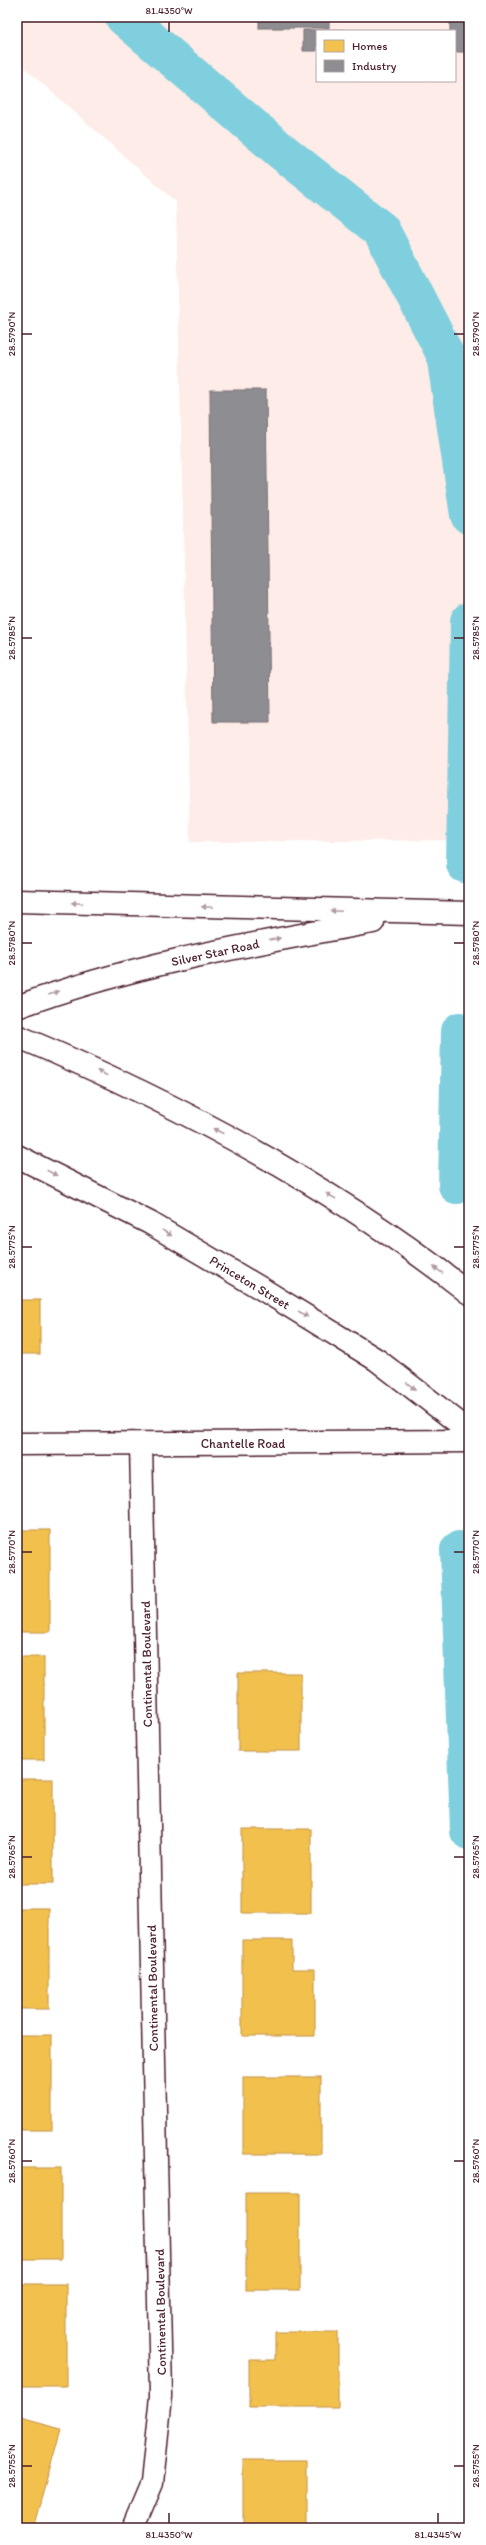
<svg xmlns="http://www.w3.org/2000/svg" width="486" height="2545" viewBox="0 0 486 2545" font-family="Itim,sans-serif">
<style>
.built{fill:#fdece7;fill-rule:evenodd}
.homes{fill:#f2c14e;stroke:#c09044}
.industry{fill:#8d8d92;stroke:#796c73}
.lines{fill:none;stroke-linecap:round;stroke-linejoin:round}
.canal{stroke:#80cfde;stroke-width:38}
.street-casing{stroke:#4a1f2b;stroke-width:25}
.secondary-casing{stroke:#4a1f2b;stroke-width:25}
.street{stroke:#fff;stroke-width:22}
.secondary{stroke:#fff;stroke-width:22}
.oneway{fill:#ae9aa0}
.ticks{fill:none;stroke:#4a1f2b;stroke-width:1.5}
.labels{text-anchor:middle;stroke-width:4;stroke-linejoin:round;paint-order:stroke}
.street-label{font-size:13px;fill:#4a1f2b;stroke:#fff}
.neatline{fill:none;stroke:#4a1f2b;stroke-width:1.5}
.ticks-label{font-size:10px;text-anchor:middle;fill:#4a1f2b}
</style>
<rect width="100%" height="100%" fill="#fff"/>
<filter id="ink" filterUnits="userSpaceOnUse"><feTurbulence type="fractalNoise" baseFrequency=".025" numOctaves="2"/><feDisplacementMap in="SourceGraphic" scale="8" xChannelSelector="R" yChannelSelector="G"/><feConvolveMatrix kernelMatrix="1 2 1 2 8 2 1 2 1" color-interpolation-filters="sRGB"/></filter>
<g filter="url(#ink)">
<path class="built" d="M17,17h452v823l-279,2 -14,-640 -159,-141zM317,31h138v50h-138z"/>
<g class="homes">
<rect x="17" y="1300" width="23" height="54"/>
<rect x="17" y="1530" width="33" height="102"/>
<rect x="17" y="1657" width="27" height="103"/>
<rect x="238" y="1673" width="63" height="78"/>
<rect x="17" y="1779" width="36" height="105"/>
<rect x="242" y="1829" width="69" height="84"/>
<rect x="17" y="1908" width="32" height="101"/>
<polygon points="242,1940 292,1940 292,1969 315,1969 315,2036 242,2036"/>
<rect x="17" y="2035" width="35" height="95"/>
<rect x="243" y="2077" width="78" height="77"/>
<rect x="17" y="2168" width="44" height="91"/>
<rect x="246" y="2193" width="54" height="97"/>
<rect x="17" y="2284" width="49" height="102"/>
<polygon points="275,2332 338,2332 338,2407 249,2407 249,2360 275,2360"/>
<polygon points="17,2417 61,2429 33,2528 17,2528"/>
<rect x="243" y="2460" width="64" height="68"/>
</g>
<g class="industry">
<rect x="259" y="17" width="70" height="11"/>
<polygon points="450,17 469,17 469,52 455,52 455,31 450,31"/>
<polygon points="303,30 345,30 317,31 317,51 303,51"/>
<polygon points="210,390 266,390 270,722 213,722"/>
</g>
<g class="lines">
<g class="canal">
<polyline points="124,17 280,150 381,230 445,354 469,515"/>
<polyline points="465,864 469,621"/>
<polyline points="457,1185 460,1031"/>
<polyline points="459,1550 469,1831"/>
</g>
<g class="street-casing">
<g id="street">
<polyline points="17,1444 469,1441"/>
<polyline points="133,2528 152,2483 161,2396 141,1444"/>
</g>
</g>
<g class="secondary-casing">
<g id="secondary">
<polyline points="17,901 469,913"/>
<path d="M17,1007c115,-43 235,-63 356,-85"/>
<path d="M17,1036c160,67 315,149 452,257"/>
<polyline points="17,1156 150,1223 262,1289 377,1360 469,1431"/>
</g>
</g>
<use href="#street" class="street"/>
<use href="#secondary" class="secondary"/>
</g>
<defs><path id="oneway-solid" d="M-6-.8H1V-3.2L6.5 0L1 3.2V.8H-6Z"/></defs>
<g class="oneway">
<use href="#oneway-solid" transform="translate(77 903) rotate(-178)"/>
<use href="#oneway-solid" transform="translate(207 907) rotate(-178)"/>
<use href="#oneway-solid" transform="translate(336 911) rotate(-178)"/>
<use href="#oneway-solid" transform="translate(275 939) rotate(-10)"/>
<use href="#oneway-solid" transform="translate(54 993) rotate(-20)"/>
<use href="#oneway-solid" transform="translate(102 1073) rotate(-153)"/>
<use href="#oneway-solid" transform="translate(218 1131) rotate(-153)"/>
<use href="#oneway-solid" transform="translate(52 1173) rotate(27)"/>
<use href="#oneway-solid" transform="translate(331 1196) rotate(-149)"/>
<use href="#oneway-solid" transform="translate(167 1233) rotate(31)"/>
<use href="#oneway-solid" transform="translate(438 1270) rotate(-145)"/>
<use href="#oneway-solid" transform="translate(303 1314) rotate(32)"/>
<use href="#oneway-solid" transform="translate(411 1386) rotate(38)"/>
</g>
</g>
<path class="ticks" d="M169,22v10M22,334h10M454,334h10M22,638h10M454,638h10M22,943h10M454,943h10M22,1247h10M454,1247h10M22,1552h10M454,1552h10M22,1857h10M454,1857h10M22,2161h10M454,2161h10M22,2466h10M454,2466h10M169,2513v10M438,2513v10"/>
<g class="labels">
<g class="street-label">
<text transform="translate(215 952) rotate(-12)" y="5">Silver Star Road</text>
<text transform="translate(250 1282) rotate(31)" y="5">Princeton Street</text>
<text x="243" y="1448">Chantelle Road</text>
<text transform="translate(146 1664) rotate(-91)" y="5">Continental Boulevard</text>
<text transform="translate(152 1988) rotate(-91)" y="5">Continental Boulevard</text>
<text transform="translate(160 2312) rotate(-91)" y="5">Continental Boulevard</text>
</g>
</g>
<rect width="486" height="2545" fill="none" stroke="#fff" stroke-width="44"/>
<rect x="316" y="30" width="140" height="52" fill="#ffffff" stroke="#b7a5aa"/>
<rect x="324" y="40" width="20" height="12" fill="#f2c14e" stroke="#b7a5aa"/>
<text x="352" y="50" font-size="12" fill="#4a1f2b">Homes</text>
<rect x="324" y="60" width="20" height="12" fill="#8d8d92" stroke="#b7a5aa"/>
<text x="352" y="70" font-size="12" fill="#4a1f2b">Industry</text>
<rect x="22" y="22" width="442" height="2501" class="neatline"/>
<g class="ticks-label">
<text x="169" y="14">81.4350°W</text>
<text transform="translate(11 334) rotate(-90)" y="4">28.5790°N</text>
<text transform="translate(475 334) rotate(-90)" y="4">28.5790°N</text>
<text transform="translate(11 638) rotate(-90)" y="4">28.5785°N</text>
<text transform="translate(475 638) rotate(-90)" y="4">28.5785°N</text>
<text transform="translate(11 943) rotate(-90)" y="4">28.5780°N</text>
<text transform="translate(475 943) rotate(-90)" y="4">28.5780°N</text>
<text transform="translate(11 1247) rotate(-90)" y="4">28.5775°N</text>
<text transform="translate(475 1247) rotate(-90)" y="4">28.5775°N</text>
<text transform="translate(11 1552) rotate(-90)" y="4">28.5770°N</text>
<text transform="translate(475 1552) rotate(-90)" y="4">28.5770°N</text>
<text transform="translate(11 1857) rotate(-90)" y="4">28.5765°N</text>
<text transform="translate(475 1857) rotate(-90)" y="4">28.5765°N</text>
<text transform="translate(11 2161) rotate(-90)" y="4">28.5760°N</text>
<text transform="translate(475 2161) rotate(-90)" y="4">28.5760°N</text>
<text transform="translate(11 2466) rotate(-90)" y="4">28.5755°N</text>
<text transform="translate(475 2466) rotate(-90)" y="4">28.5755°N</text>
<text x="169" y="2538">81.4350°W</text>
<text x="438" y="2538">81.4345°W</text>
</g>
</svg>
